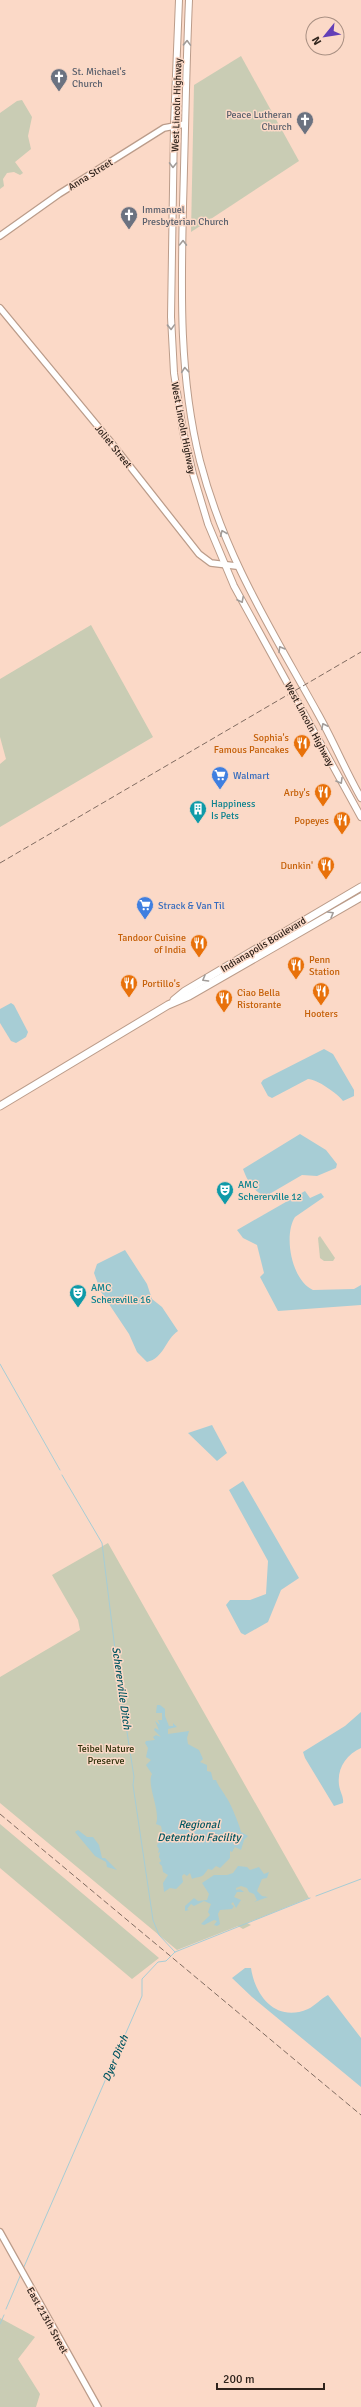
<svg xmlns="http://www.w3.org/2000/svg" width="361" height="2407" viewBox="0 0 361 2407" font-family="Signika,sans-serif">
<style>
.green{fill:#c9ccb4}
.water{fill:#a7cdd5}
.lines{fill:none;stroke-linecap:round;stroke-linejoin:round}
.stream{stroke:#a7cdd5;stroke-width:1}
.secondary-casing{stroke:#bb9c8a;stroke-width:8}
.primary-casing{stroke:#bb9c8a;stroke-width:8}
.highway-casing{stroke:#bb9c8a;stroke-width:9}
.secondary{stroke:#fff;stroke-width:5.5}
.primary{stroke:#fff;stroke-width:6}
.highway{stroke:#fff;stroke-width:7}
.rail{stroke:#816c61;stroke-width:1;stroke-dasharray:6 3;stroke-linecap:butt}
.oneway{stroke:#a19c99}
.labels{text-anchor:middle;stroke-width:3;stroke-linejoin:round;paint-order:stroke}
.worship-label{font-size:10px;fill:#5b616d;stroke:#fbd9c7;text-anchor:start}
.street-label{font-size:10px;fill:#2f231c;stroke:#fbd9c7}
.food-label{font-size:10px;fill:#c56008;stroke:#fbd9c7;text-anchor:end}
.shop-label{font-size:10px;fill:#366cbe;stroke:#fbd9c7;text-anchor:start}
.culture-label{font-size:10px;fill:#0d838f;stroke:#fbd9c7;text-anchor:start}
.park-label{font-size:10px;fill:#2d3009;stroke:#fbd9c7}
.water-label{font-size:11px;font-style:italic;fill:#005561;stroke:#fbd9c7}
</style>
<rect width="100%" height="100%" fill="#fbd9c7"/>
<g class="green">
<polygon points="241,56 299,161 191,232 194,85"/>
<polygon points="22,100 32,117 28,136 31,149 15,162 23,173 20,175 14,172 7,173 3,179 4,186 0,189 0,113 17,101"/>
<polygon points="91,625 153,737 0,827 0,764 6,759 0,737 0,679"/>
<polygon points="320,1236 335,1258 333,1261 324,1261 320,1258 318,1238"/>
<polygon points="108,1543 309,1898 247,1923 251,1925 243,1929 238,1926 177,1950 0,1803 0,1677 80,1630 78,1620 52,1575"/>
<polygon points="0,1824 159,1958 132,1979 0,1868"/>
<polygon points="0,2318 35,2337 18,2359 40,2394 36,2407 0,2407"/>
</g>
<g class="water">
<polygon points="11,1003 14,1005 28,1032 26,1037 16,1043 11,1041 0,1023 0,1009"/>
<path d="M324,1049l9,5 21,36v6l-11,5c-5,-7 -26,-22 -35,-22l-36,19 -4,-2 -7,-13 2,-3z"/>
<path d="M300,1134l26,16 11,14 -1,4 -19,8 -15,-1 -36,21c-12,-3 -19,-16 -23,-27z"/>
<path d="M305,1191l5,7 11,-5 3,4 -29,20c-12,19 -3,64 18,73l41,-1 7,-4v20l-83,6 -18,-34 4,-4 -7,-28 -14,-7 -6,-8z"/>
<path d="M125,1250l22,34 5,15 10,8 16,24c-13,9 -14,27 -31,31l-10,-10 -8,-18 -28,-42 -7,-19 3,-9z"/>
<polygon points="212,1425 227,1453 217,1461 188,1433"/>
<polygon points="243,1481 299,1578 281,1590 268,1622 245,1635 241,1633 226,1605 230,1600 250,1600 266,1594 268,1561 229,1490"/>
<path d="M157,1705h3l5,4v7l4,10h4v-3l4,4 -9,2v5l21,-3 -2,7 1,6 11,6 4,9 -3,3 7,3v6l4,1 2,8h3c2,6 7,11 10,17 4,4 15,32 15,35l7,4 -4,4 -3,10 -6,-3 -3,5 -2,-1v7l-10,10 -4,-2 -4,4 -4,-1c-7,10 -5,6 -16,10l-2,-6 -3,3 -3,-2 -2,2 1,6 -7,7 -6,-1 -6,4 -1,-9 5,-8 -5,-3 -1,-6 -3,-3 2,-2 -2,-4 1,-5 -2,1 1,-4 -2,-3 5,-15 -1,-5 -5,-2c5,-13 -10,-40 -4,-50l-6,-9 5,-5 -5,-3 2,-9 -3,-5 1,-2 9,-1 -2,-3 3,-2 5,2 -7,-7 1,-2 4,2 -4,-9 5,4 -2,-5h4v-7h-6z"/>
<path d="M361,1712v36c-15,7 -24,20 -22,37 1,7 5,12 4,18l-9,3 -29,-48 -2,-6 42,-26z"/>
<polygon points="78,1830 87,1837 93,1837 99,1845 102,1858 105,1858 117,1870 107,1867 106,1862 95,1856 75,1832"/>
<polygon points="238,1866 247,1867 250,1870 259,1867 264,1874 269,1872 267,1878 262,1879 257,1891 262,1896 268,1897 254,1902 257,1900 254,1894 249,1892 247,1888 241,1886 236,1888 236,1890 240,1889 244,1892 237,1892 234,1897 241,1900 236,1908 233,1902 231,1904 234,1906 232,1909 220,1910 218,1914 220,1924 217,1926 214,1925 217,1921 214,1920 204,1925 201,1924 210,1915 208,1912 211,1904 204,1901 194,1906 191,1904 187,1909 189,1910 185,1911 185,1906 194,1898 198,1901 207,1900 209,1894 202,1883 214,1875 227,1875 233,1873"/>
<path d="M245,1968h6c4,28 25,55 57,41 7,-3 12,-10 20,-14l33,43v49l-109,-90 -20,-19z"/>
</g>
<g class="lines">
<g class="stream">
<polyline points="0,1364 60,1470"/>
<polyline points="62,1475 102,1543 118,1674 134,1777 133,1785 153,1920 159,1935 175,1952"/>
<polyline points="316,1896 361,1879"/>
<polyline points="23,2269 142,1996 142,1979 158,1962 166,1961 175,1952 310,1898"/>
<polyline points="6,2309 21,2274"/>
<polyline points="0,2324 4,2315"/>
</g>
<g class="secondary-casing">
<g id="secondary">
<polyline points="0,236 59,194 164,128 185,124"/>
<polyline points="0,308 110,441 199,554 211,563 236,566"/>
<polyline points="0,2232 98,2407"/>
</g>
</g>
<g class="primary-casing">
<g id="primary">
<polyline points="179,0 174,125 171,317 174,373 183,431 193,474 208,524 234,586 361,817"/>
<path d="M189,0c-3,69 -4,137 -6,206 -2,86 -4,171 17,255 25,96 70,166 117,251 16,28 28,58 44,86"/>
</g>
</g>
<g class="highway-casing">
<g id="highway">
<polyline points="174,1000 185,991 361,887"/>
<polyline points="0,1106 168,1005 189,996 361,897"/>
</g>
</g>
<use href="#secondary" class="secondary"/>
<use href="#primary" class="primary"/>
<use href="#highway" class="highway"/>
<g class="rail">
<polyline points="0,863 361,652"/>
<polyline points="0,1814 361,2115"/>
</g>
</g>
<defs><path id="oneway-chevron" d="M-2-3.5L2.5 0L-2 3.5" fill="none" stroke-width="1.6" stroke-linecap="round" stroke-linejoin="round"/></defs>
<g class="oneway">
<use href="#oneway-chevron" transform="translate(187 43) rotate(-88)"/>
<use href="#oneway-chevron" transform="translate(173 165) rotate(91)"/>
<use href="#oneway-chevron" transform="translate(183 243) rotate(-89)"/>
<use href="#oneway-chevron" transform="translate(171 327) rotate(88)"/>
<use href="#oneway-chevron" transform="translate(185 370) rotate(-95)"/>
<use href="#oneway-chevron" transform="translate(223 533) rotate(-112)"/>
<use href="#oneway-chevron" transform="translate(241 600) rotate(63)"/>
<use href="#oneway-chevron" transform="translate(281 649) rotate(-120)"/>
<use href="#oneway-chevron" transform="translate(324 726) rotate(-116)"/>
<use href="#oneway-chevron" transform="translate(340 781) rotate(60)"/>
<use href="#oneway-chevron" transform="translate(331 914) rotate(-30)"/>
<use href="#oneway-chevron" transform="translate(205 979) rotate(150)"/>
</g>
<defs>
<g id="church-pin" transform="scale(0.9)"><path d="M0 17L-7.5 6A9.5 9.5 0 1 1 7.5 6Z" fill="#6b7280" stroke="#fbd9c7"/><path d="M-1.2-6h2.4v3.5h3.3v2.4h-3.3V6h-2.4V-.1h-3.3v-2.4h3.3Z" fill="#fff"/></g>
<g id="restaurant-pin" transform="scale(0.9)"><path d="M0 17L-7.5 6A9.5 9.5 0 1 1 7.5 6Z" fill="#e8710a" stroke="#fbd9c7"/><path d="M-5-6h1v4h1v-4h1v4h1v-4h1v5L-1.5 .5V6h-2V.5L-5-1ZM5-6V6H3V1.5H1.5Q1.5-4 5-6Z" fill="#fff"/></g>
<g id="supermarket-pin" transform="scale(0.9)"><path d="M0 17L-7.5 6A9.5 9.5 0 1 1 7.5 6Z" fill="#3f7fe0" stroke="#fbd9c7"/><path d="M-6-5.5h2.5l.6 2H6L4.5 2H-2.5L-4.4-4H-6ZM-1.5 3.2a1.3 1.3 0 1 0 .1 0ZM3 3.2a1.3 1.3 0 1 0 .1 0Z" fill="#fff"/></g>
<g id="building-pin" transform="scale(0.9)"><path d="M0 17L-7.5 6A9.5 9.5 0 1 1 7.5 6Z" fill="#0f9aa8" stroke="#fbd9c7"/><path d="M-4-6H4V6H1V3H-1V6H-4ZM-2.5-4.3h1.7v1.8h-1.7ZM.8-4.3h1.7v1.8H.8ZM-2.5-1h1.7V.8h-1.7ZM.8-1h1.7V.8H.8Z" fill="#fff"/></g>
<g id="theatre-pin" transform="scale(0.9)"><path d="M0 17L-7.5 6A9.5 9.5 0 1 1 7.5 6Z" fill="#0f9aa8" stroke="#fbd9c7"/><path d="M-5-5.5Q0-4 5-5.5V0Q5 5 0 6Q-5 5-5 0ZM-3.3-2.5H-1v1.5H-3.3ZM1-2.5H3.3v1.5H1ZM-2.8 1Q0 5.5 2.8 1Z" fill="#fff"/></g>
</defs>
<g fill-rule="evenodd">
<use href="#church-pin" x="59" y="77"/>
<use href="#church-pin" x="305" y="120"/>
<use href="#church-pin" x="129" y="215"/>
<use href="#restaurant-pin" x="302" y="743"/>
<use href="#supermarket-pin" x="220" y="775"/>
<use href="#restaurant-pin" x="323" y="792"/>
<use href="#building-pin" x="198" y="809"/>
<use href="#restaurant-pin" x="342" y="820"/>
<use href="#restaurant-pin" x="326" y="865"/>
<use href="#supermarket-pin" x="145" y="905"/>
<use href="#restaurant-pin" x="199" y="943"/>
<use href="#restaurant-pin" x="296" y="965"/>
<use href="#restaurant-pin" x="129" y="983"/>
<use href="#restaurant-pin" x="321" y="991"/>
<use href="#restaurant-pin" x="224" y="998"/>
<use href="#theatre-pin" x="225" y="1190"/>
<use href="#theatre-pin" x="78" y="1293"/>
</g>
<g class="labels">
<g class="worship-label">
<text x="72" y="75">St. Michael's<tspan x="72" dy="12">Church</tspan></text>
<text x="292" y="118" text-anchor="end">Peace Lutheran<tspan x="292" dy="12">Church</tspan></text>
<text x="142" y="213">Immanuel<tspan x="142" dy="12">Presbyterian Church</tspan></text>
</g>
<g class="street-label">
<text transform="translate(176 105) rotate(-88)" y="4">West Lincoln Highway</text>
<text transform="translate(90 174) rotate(-32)" y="4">Anna Street</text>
<text transform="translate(184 428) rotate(79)" y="4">West Lincoln Highway</text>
<text transform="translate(114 446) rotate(51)" y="4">Joliet Street</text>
<text transform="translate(310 724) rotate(62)" y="4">West Lincoln Highway</text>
<text transform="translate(263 944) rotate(-31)" y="4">Indianapolis Boulevard</text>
<text transform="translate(48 2320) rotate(61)" y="4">East 213th Street</text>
</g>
<g class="food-label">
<text x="289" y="741">Sophia's<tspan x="289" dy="12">Famous Pancakes</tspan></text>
<text x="310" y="796">Arby's</text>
<text x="329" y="824">Popeyes</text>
<text x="313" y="869">Dunkin'</text>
<text x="186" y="941">Tandoor Cuisine<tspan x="186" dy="12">of India</tspan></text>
<text x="309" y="963" text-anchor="start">Penn<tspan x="309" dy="12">Station</tspan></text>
<text x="142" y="987" text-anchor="start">Portillo's</text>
<text x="237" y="996" text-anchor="start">Ciao Bella<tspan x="237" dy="12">Ristorante</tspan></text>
<text x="321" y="1017" text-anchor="middle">Hooters</text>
</g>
<g class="shop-label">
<text x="233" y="779">Walmart</text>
<text x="158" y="909">Strack &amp; Van Til</text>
</g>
<g class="culture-label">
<text x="211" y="807">Happiness<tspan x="211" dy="12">Is Pets</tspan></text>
<text x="238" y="1188">AMC<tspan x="238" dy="12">Schererville 12</tspan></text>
<text x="91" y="1291">AMC<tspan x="91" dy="12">Schereville 16</tspan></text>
</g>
<g class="park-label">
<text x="106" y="1752">Teibel Nature<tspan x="106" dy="12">Preserve</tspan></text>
</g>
<g class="water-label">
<text transform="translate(122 1688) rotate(82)" y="4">Schererville Ditch</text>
<text x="199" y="1828">Regional<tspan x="199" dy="13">Detention Facility</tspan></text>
<text transform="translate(115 2058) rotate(-67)" y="4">Dyer Ditch</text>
</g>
</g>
<g transform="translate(325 36) rotate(240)"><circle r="19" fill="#fbd9c7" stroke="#a99083"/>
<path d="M0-3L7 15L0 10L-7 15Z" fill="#633fb7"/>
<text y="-6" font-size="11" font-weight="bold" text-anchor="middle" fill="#2f231c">N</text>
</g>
<path d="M217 2383v6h107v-6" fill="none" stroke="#2f231c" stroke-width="2"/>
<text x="223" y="2383" font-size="12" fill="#2f231c" stroke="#fbd9c7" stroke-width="3" paint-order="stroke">200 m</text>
</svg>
